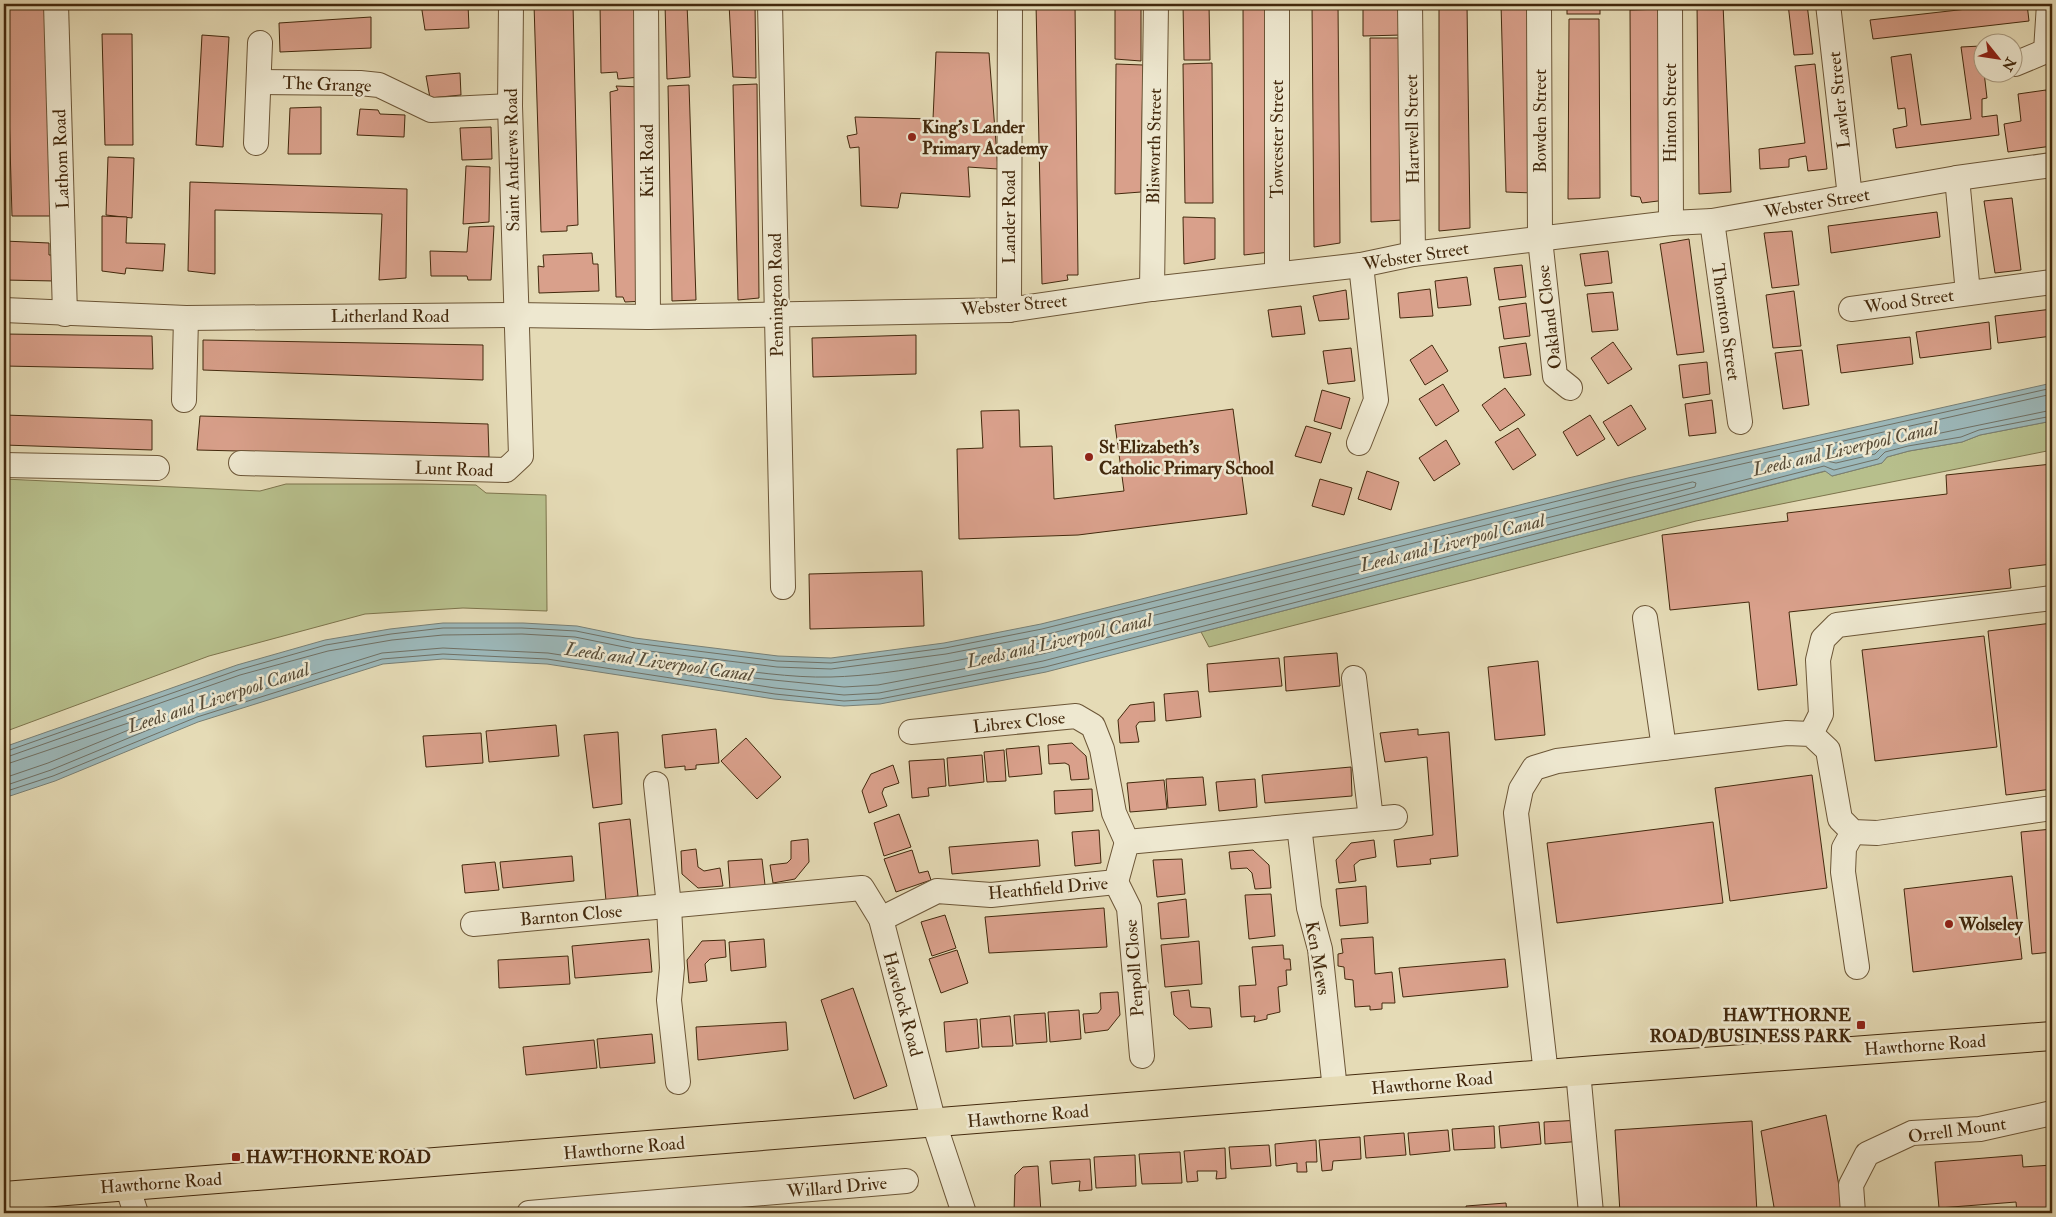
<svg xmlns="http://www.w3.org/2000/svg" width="2056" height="1217" viewBox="0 0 2056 1217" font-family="'IM FELL Double Pica',serif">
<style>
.green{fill:#b7bf8c;stroke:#7d744c}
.water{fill:#9cb8ba;stroke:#787f75}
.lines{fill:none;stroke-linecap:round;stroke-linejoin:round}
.shore{stroke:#707064;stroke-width:1}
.building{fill:#d9a08b;stroke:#43290d}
.minor-casing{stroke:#6c5637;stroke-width:26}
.primary-casing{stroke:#43290d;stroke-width:30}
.minor{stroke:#eee8d0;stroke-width:24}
.primary{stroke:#e5dbb6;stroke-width:28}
.poi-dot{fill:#8f2418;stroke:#eee8d0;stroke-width:2}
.labels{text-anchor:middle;stroke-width:5;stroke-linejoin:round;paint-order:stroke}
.street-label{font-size:18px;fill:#43290d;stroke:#eee8d0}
.poi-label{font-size:18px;font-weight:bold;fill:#43290d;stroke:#eee8d0;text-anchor:start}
.water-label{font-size:19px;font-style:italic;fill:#594d38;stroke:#eee8d0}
</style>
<rect width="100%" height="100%" fill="#e5dbb6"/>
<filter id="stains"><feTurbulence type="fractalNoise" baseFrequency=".004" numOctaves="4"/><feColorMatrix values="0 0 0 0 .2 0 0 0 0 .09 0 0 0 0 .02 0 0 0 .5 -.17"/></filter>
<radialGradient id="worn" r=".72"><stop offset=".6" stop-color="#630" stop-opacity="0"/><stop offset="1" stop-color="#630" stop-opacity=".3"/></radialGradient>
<g class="green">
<polygon points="2052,421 2052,450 1696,521 1472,580 1209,647 1201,632 1826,471 1832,476 1882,463 1887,457 1909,451 1962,442 1980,435"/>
<polygon points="4,479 260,491 286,484 422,484 476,485 486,493 546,495 547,611 463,608 365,614 209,656 4,732"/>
</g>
<polygon class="water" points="2052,383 2052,421 1980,435 1962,442 1909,451 1887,457 1882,463 1832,476 1825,471 1046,672 880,704 844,706 774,699 547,664 443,659 383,664 198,722 55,781 4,798 4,747 237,665 325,640 390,629 443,623 523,623 577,626 635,638 681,644 778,656 831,658 944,643 1041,624 1628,478"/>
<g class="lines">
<g class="shore">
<polygon points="1869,442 1872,444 1870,447 1837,455 1833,453 1834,450"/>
<path d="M1693,482l3,1 -1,4 -15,4 -638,163 -164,31 -34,2 -101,-10 -39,-8 2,-3c42,5 84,12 125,11 72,-2 145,-21 215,-35z"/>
<polyline points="4,752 238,670 326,645 391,634 443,628 522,628 576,631 635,643 681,649 777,661 831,663 945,648 1042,629 1630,483 2052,388"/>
<polyline points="4,758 240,675 328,651 392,640 443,635 522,634 575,637 634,649 680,655 777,667 831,669 946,654 1044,635 1631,489 2052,394"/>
<polyline points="4,765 146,717 150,719 148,722 48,763 4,778"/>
<polyline points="4,786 51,770 194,711 382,653 443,648 548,653 775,688 844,695 879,693 1043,661 1822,460 1836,463 1875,454 1883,446 1907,440 2052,410"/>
<polyline points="4,792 53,776 197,717 382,659 443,654 547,659 775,694 844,701 880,699 1045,667 1824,466 1834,470 1878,459 1885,452 1908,446 1961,437 1979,430 2052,416"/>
</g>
</g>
<g class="building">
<polygon points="6,4 45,4 51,216 12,216"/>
<polygon points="421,4 468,4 469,28 425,30"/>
<polygon points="534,4 573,4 578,225 567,226 567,231 541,232"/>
<polygon points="600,4 638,4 640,77 618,79 617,72 601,73"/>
<polygon points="665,4 687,4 690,77 667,79"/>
<polygon points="729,4 755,4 756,78 733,77"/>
<polygon points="1036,4 1075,4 1078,275 1067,275 1068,280 1042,284"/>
<polygon points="1115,4 1141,4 1141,61 1115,59"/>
<polygon points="1183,4 1209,4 1210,60 1184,60"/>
<polygon points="1243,4 1270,4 1270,252 1244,255"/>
<polygon points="1312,4 1338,4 1340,243 1314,247"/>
<polygon points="1363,4 1402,4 1402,35 1363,36"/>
<polygon points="1439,4 1467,4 1470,228 1439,231"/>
<polygon points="1501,4 1533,4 1534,193 1506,192"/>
<rect x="1567" y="4" width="33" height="10"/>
<polygon points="1697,4 1723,4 1731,192 1699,194"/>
<polygon points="1788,4 1807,4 1813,54 1794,55"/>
<polygon points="2011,4 2027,4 2029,21 1873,39 1870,20"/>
<polygon points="1664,9 1666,200 1642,203 1640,197 1631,196 1630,10"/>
<polygon points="371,17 371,48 280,52 279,23"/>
<polygon points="1569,19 1599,19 1600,198 1568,199"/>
<polygon points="102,34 132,34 133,145 105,145"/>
<polygon points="202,35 229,37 223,147 196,145"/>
<polygon points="1370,38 1403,38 1402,220 1371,222"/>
<polygon points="1981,46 1987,98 1982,99 1982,117 1997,115 1999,135 1896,148 1893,129 1907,126 1905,108 1898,109 1891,57 1911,54 1921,125 1971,119 1961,47"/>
<polygon points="936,52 989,53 998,169 968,167 970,197 901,193 898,208 861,206 859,147 850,148 847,136 857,134 855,117 933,119"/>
<polygon points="1212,63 1213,203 1185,203 1183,64"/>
<polygon points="1116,64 1143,65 1141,192 1115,194"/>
<polygon points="1815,64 1827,169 1808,171 1806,156 1789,159 1789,167 1760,169 1759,149 1805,143 1795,66"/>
<polygon points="460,73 461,95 430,98 426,76"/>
<polygon points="757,84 759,298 738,300 733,85"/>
<polygon points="689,85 696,300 672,301 668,86"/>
<polygon points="616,86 641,87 646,301 625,302 623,297 616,297 610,92 618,90"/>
<polygon points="2046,90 2052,118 2052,146 2008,152 2004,124 2021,121 2018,94"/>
<polygon points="321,107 321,154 288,154 290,108"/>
<polygon points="360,109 378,110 380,114 405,115 404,137 357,135"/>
<polygon points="491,127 492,159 462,160 460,128"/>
<polygon points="108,157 134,158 132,218 106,215"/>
<polygon points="466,166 490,167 489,222 463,224"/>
<polygon points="190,182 407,189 406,278 379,280 382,214 215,210 215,274 188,271"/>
<polygon points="2012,198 2021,270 1995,273 1984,201"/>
<polygon points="1937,212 1940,237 1831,253 1828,226"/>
<polygon points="102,216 127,217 126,243 165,244 163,271 126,268 125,274 102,271"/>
<polygon points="1183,217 1215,218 1215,259 1184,264"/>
<polygon points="494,226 491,280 468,280 467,276 431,276 430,251 467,252 469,227"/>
<polygon points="1792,231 1799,285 1772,288 1764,233"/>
<polygon points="1689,239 1704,352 1677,355 1660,244"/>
<polygon points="4,241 49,243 49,255 54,255 55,281 4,280"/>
<polygon points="1608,251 1612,283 1585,286 1580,254"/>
<polygon points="592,253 593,264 598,264 599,291 539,293 538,266 544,267 543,255"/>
<polygon points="1522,265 1526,297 1499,300 1494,268"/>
<polygon points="1467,277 1471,305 1438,308 1435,281"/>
<polygon points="1430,289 1433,316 1400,318 1398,293"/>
<polygon points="1346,290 1349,319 1319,321 1313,296"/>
<polygon points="1794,291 1801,346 1773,348 1766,295"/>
<polygon points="1613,292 1618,330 1592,332 1587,294"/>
<polygon points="1526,303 1530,336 1504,339 1499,307"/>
<polygon points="1301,306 1305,334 1272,337 1268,310"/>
<polygon points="2052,309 2052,336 1998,343 1995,316"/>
<polygon points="1989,322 1991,349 1920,358 1916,332"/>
<polygon points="4,334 152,336 153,369 4,366"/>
<polygon points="916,335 916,374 813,377 812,338"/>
<polygon points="1910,337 1913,364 1841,373 1837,345"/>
<polygon points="203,340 483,345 483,380 203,370"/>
<polygon points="1613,342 1632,369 1608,384 1591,358"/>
<polygon points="1526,343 1531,375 1504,378 1499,347"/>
<polygon points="1432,345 1448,371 1425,385 1410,360"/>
<polygon points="1351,348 1355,381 1328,384 1323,351"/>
<polygon points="1802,350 1809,405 1783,409 1775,353"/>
<polygon points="1707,362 1710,394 1683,398 1679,365"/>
<polygon points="1443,384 1459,411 1436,426 1419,399"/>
<polygon points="1505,388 1525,415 1500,431 1482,405"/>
<polygon points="1322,390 1350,398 1341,429 1314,421"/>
<polygon points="1712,400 1716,433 1689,436 1685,404"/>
<polygon points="1631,405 1646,429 1618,446 1603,422"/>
<polygon points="1233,409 1247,514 1078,535 959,539 957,449 983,448 981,411 1019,410 1020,447 1052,446 1054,499 1124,491 1115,425"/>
<polygon points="4,415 152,420 152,450 4,445"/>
<polygon points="1590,415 1605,439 1577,456 1563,432"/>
<polygon points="200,416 488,424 489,457 197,450"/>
<polygon points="1306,426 1331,433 1321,463 1295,456"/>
<polygon points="1518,428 1536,455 1513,470 1495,442"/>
<polygon points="1446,440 1460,464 1434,481 1419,458"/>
<polygon points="2052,464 2052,564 2009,569 2011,588 1789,612 1797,685 1758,690 1749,602 1670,610 1662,535 1788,521 1787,513 1947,494 1946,475"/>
<polygon points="1367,471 1399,482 1391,510 1358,499"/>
<polygon points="1320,479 1352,488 1344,515 1312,506"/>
<polygon points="922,571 924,626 810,629 809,574"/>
<polygon points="2052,623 2052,789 2006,795 1988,631"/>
<polygon points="1984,636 1997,747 1875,761 1862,650"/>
<polygon points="1337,653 1340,686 1286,691 1284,657"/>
<polygon points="1279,658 1282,686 1209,692 1207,664"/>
<polygon points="1538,661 1545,735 1495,740 1488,667"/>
<polygon points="1198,691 1201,717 1166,721 1164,694"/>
<polygon points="1154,702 1155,721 1139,722 1136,726 1139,742 1120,743 1118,720 1130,705"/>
<polygon points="556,725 559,756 489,762 486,731"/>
<polygon points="716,729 719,763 696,765 696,769 685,770 685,766 665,768 662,735"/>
<polygon points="1418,729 1418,735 1449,732 1458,856 1430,859 1431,864 1397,867 1394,840 1433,835 1427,757 1385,762 1380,733"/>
<polygon points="618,732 622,804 593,808 584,735"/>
<polygon points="481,733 483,763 426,767 423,736"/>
<polygon points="746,738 781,777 757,799 721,761"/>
<polygon points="1072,743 1086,756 1089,779 1071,780 1069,765 1065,763 1049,764 1048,745"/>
<polygon points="1039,746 1042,774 1009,777 1006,749"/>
<polygon points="1004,750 1006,781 987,782 984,752"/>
<polygon points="982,755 984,782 949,786 947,758"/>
<polygon points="944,759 946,786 928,788 929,796 912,798 909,761"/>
<polygon points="893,765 899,783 884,788 882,793 887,806 869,813 862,791 871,774"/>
<polygon points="1351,767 1352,796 1265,803 1262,775"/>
<polygon points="1812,775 1827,888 1730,901 1715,788"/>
<polygon points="1203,777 1206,805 1168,808 1166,779"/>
<polygon points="1255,779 1257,807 1219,811 1216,782"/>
<polygon points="1164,780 1167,809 1130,812 1127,783"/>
<polygon points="1092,789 1093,811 1055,814 1054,791"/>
<polygon points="899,814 911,847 884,856 874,823"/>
<polygon points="630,819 638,896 606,901 599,823"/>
<polygon points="1713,822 1723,903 1557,923 1547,843"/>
<polygon points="2052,829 2052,952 2032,954 2021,832"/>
<polygon points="1099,830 1101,863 1075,866 1072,832"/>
<polygon points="808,839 809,862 795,879 773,883 770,865 787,863 791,859 791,841"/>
<polygon points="1038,840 1040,866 952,874 949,847"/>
<polygon points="1374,840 1376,857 1360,860 1354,865 1356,881 1339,883 1336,860 1351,843"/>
<polygon points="696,849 698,867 704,871 720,868 723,886 698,888 682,874 681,851"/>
<polygon points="912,850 919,873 928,871 931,880 896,892 884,859"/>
<polygon points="1253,850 1269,865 1271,888 1255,889 1252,873 1247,868 1231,869 1229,852"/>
<polygon points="572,856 574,881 503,888 500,862"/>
<polygon points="762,859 765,885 730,889 728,861"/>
<polygon points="1182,859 1185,894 1157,897 1153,860"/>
<polygon points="495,862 499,890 465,893 462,865"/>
<polygon points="2012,876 2022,959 1913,972 1904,889"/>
<polygon points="1366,886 1368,923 1340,926 1336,889"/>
<polygon points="1271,894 1275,936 1249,939 1245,895"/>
<polygon points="1186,899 1189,937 1161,939 1158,903"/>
<polygon points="1104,908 1107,947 989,953 985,917"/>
<polygon points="945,915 956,948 932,956 921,922"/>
<polygon points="1373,937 1375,974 1392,972 1395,1003 1382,1003 1382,1009 1370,1010 1370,1006 1355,1007 1353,980 1345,979 1344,967 1338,966 1338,954 1343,953 1341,939"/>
<polygon points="649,939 652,972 575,978 572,946"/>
<polygon points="764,939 766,967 731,971 729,942"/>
<polygon points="725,940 726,957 710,959 705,964 707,981 689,983 687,960 702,941"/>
<polygon points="1199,941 1202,984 1165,987 1161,945"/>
<polygon points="1283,945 1284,959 1290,959 1291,970 1286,970 1287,985 1278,987 1280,1012 1267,1015 1267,1019 1254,1022 1255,1016 1241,1017 1239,986 1256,985 1252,947"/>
<polygon points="957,950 968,983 941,993 929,959"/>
<polygon points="568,956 570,984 499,988 498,960"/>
<polygon points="1505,959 1508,987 1403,997 1399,968"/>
<polygon points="853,988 887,1086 854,1099 821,1000"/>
<polygon points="1189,990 1191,1007 1210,1008 1212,1027 1189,1029 1174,1015 1171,992"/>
<polygon points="1118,992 1120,1015 1108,1030 1085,1033 1083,1014 1098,1013 1101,1009 1100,993"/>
<polygon points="1079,1010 1081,1039 1050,1042 1048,1012"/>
<polygon points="1045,1013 1047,1042 1016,1044 1014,1015"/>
<polygon points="1010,1016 1013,1046 982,1047 980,1019"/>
<polygon points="977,1019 979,1048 946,1052 944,1022"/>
<polygon points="786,1022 788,1050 698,1060 696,1027"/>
<polygon points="652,1034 655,1063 600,1068 597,1039"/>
<polygon points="594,1040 597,1068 526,1075 523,1047"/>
<polygon points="1826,1115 1844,1213 1775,1213 1761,1131"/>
<polygon points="1581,1120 1583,1141 1545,1144 1544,1122"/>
<polygon points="1752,1121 1757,1213 1620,1213 1615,1130"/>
<polygon points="1539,1122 1541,1144 1501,1148 1499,1126"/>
<polygon points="1494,1126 1495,1148 1454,1150 1452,1129"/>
<polygon points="1448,1130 1450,1151 1410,1155 1408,1133"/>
<polygon points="1404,1133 1406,1155 1366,1158 1364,1136"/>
<polygon points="1360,1137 1361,1159 1333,1161 1332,1170 1322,1171 1319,1140"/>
<polygon points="1316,1140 1317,1162 1306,1162 1307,1172 1297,1172 1297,1163 1276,1166 1275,1144"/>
<polygon points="1269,1145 1271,1166 1231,1169 1229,1147"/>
<polygon points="1225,1148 1226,1178 1216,1179 1217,1171 1197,1171 1198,1181 1187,1182 1184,1151"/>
<polygon points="1180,1152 1182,1183 1142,1184 1139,1154"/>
<polygon points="1135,1155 1136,1186 1096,1188 1094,1157"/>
<polygon points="2022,1155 2023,1167 2052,1165 2052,1213 2017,1213 2016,1202 1939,1208 1935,1162"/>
<polygon points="1090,1159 1092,1190 1079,1191 1080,1181 1052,1184 1050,1161"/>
<polygon points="1038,1166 1041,1213 1014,1213 1015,1175 1023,1167"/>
<polygon points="1506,1203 1507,1213 1467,1213 1466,1206"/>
<polygon points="1461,1208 1462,1213 1420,1213 1420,1209"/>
</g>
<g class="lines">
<g class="minor-casing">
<g id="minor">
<polyline points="56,4 65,314"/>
<polyline points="646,4 648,317"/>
<polyline points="770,4 783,587"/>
<polyline points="1277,4 1277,274"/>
<polyline points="1410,4 1413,254"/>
<polyline points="1539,4 1540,239 1555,376 1570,388"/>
<polyline points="1670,4 1671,223"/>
<polyline points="1828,4 1850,197"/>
<polyline points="2015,64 2046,51 2049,4"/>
<polyline points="259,82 360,83 379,85 431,110 510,106"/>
<polyline points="256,143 260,43"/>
<polyline points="1957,178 1968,293"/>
<polyline points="1712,221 1740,422"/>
<polyline points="1152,289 1156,4"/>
<polyline points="1851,309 2052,282"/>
<polyline points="4,310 186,318 516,315 648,317 1009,310 1152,289 1361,265 1413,254 1671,223 1712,221 1957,178 2052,165"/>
<polyline points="1009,310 1010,4"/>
<polyline points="184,400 186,318"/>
<polyline points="1359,443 1376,400 1361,265"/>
<polyline points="241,463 506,470 521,456 510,106 511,4"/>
<polyline points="4,465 157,468"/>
<polyline points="1645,618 1664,748"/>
<polyline points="1354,678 1371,819"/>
<polyline points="911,732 1076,716 1093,726 1102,749 1114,813 1127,842"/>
<polyline points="1811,734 1821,714 1818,660 1823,639 1837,625 2052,598"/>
<polyline points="656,784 669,906 672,968 669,1000 678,1082"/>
<polyline points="1299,826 1309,908 1320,949 1335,1090"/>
<polyline points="1853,832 1844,848 1843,872 1857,967"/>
<polyline points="1116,882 1129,908 1142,1056"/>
<polyline points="881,919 937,891 991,895 1116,882 1127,842 1395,817"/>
<polyline points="473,924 862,888 881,919 934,1123 964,1213"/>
<polyline points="1578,1071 1591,1213"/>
<polyline points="1546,1074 1516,813 1521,789 1534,768 1557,761 1787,733 1811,734 1828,750 1840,819 1853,832 1877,833 2052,808"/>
<polyline points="127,1186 136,1213"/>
<polyline points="529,1213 906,1181"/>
<polyline points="1853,1213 1851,1185 1867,1154 1912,1133 1980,1129 2052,1113"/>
</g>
</g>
<g class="primary-casing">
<polyline id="primary" points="4,1196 1596,1070 2052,1036"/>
</g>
<use href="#minor" class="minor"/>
<use href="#primary" class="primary"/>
</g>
<g class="poi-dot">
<circle cx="912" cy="137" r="5"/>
<circle cx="1089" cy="457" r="5"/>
<circle cx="1949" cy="924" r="5"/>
<rect x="1856" y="1020" width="10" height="10" rx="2.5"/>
<rect x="231" y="1152" width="10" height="10" rx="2.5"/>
</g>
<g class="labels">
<g class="street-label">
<text transform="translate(327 84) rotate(2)" y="6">The Grange</text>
<text transform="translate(1839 100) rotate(-96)" y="6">Lawler Street</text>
<text transform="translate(1670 113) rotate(-90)" y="6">Hinton Street</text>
<text transform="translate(1540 121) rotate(-90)" y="6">Bowden Street</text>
<text transform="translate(1412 129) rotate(-91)" y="6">Hartwell Street</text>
<text transform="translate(1277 139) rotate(-90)" y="6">Towcester Street</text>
<text transform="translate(1154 146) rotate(-89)" y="6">Blisworth Street</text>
<text transform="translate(61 159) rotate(-92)" y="6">Lathom Road</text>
<text transform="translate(512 160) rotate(-91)" y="6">Saint Andrews Road</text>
<text transform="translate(647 161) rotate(-90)" y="6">Kirk Road</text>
<text transform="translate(1817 203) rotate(-10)" y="6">Webster Street</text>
<text transform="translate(1009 217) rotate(-90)" y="6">Lander Road</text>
<text transform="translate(1416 256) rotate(-9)" y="6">Webster Street</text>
<text transform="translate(776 295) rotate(-91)" y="6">Pennington Road</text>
<text transform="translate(1909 301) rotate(-8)" y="6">Wood Street</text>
<text transform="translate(1014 305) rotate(-5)" y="6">Webster Street</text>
<text x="390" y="322">Litherland Road</text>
<text transform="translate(1549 317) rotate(-97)" y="6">Oakland Close</text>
<text transform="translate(1726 322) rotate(82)" y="6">Thornton Street</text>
<text transform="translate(454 469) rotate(2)" y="6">Lunt Road</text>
<text transform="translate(1019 722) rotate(-6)" y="6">Librex Close</text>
<text transform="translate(1048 888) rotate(-5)" y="6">Heathfield Drive</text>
<text transform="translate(571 915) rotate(-5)" y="6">Barnton Close</text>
<text transform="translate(1318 958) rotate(80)" y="6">Ken Mews</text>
<text transform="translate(1134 968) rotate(-94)" y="6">Penpoll Close</text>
<text transform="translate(903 1004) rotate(75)" y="6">Havelock Road</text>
<text transform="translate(1925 1045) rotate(-4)" y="6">Hawthorne Road</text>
<text transform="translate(1432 1083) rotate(-5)" y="6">Hawthorne Road</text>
<text transform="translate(1028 1116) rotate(-5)" y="6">Hawthorne Road</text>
<text transform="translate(1957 1130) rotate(-8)" y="6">Orrell Mount</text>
<text transform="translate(624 1148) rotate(-5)" y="6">Hawthorne Road</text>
<text transform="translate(161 1183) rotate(-4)" y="6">Hawthorne Road</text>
<text transform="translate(837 1187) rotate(-5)" y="6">Willard Drive</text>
</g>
<g class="poi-label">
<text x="922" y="133">King's Lander<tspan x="922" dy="21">Primary Academy</tspan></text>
<text x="1099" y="453">St Elizabeth's<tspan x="1099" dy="21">Catholic Primary School</tspan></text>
<text x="1959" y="930">Wolseley</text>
<text x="1851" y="1021" text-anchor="end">HAWTHORNE<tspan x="1851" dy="21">ROAD/BUSINESS PARK</tspan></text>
<text x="246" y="1163">HAWTHORNE ROAD</text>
</g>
<g class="water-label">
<text transform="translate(1845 448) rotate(-13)" y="7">Leeds and Liverpool Canal</text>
<text transform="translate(1452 542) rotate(-14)" y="7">Leeds and Liverpool Canal</text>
<text transform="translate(1059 640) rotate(-13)" y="7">Leeds and Liverpool Canal</text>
<text transform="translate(659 661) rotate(8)" y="7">Leeds and Liverpool Canal</text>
<text transform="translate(218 697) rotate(-18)" y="7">Leeds and Liverpool Canal</text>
</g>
</g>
<rect width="2056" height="1217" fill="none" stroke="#e5dbb6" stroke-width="20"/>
<rect x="5" y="5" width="2046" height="1207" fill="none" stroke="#43290d" stroke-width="2.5"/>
<rect x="10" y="10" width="2036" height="1197" fill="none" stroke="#43290d"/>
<g transform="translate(1998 58) rotate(120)"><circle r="24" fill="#eee8d0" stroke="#aa9c82"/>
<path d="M0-4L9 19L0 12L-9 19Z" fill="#8f2418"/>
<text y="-8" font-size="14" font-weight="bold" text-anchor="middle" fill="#43290d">N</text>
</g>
<rect width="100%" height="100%" filter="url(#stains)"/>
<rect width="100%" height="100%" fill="url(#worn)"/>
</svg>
